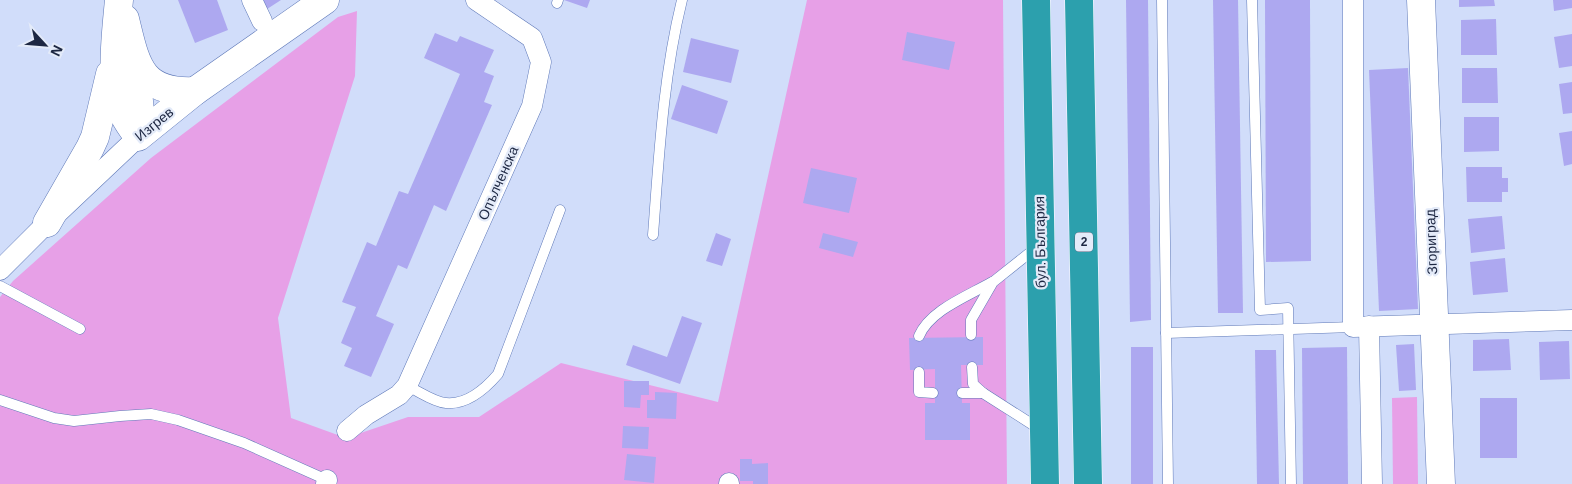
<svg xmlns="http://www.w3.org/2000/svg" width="1572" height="484" viewBox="0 0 1572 484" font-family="Arial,sans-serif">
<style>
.green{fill:#e7a0e7}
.building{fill:#ada8f0}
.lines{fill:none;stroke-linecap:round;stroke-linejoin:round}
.lane-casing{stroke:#5f79b8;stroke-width:11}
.street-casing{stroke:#5f79b8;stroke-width:21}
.secondary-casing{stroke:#5f79b8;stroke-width:29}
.highway-casing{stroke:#fff;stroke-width:29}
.lane{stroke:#fff;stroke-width:10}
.street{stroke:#fff;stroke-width:20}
.secondary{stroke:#fff;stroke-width:28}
.highway{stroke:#2ca0ad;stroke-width:28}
.labels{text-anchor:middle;stroke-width:4.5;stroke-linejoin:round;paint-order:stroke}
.shield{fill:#e4ebf9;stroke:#596279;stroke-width:1}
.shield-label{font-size:12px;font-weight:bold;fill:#1d2742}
.street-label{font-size:14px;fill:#1d2742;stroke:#e4ebf9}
</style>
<rect width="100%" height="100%" fill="#d1ddfa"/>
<g class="green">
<polygon points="807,0 1003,0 1007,484 0,484 0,297 13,281 151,158 338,17 357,11 355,76 278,318 291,418 346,438 408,417 479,417 561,363 718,402"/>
<polygon points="1417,397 1418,484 1393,484 1392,398"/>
</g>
<g class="building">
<polygon points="178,0 217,0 228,30 195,43"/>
<polygon points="258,0 281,0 264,11"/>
<polygon points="564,0 590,0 587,8"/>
<polygon points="1126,0 1148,0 1151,320 1130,322"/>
<polygon points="1213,0 1238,0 1243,313 1218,313"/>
<polygon points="1265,0 1310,0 1311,261 1266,262"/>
<polygon points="1459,0 1494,0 1495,6 1459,7"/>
<polygon points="1553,0 1572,0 1572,8 1554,11"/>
<polygon points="1496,19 1497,55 1461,55 1461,20"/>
<polygon points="907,32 955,42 949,70 902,60"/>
<polygon points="435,33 457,42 460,36 494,50 484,72 494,76 484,102 492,105 446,211 434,205 407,269 398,265 376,316 394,324 371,377 344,366 352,348 341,343 356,307 342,302 367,242 376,246 399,191 408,194 460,74 424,58"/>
<polygon points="1572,34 1572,66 1559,68 1554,37"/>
<polygon points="691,38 739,50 731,83 683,72"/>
<polygon points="1408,68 1418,309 1379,311 1369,70"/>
<polygon points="1462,68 1497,68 1498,103 1462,103"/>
<polygon points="1572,82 1572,113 1563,114 1559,84"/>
<polygon points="682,85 728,101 717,134 671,119"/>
<polygon points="1464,117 1499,117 1499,151 1464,152"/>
<polygon points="1572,131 1572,164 1564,166 1559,133"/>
<polygon points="1466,167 1502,167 1502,178 1508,178 1508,192 1502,192 1502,202 1467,202"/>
<polygon points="811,168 857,178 849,213 803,203"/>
<polygon points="1502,216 1505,249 1471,253 1468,219"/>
<polygon points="716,233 731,239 722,266 706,261"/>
<polygon points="823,233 858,242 853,257 819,248"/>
<polygon points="1505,258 1508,292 1473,295 1470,262"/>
<polygon points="682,316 702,323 680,384 626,365 633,345 667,357"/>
<polygon points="983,337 983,365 961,365 962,403 970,403 970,440 925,440 925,403 935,403 935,369 910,370 909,338"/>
<polygon points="1509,339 1511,370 1473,371 1473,340"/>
<polygon points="1569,341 1570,379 1540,380 1539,342"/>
<polygon points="1414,344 1416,390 1399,391 1396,345"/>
<rect x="1131" y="347" width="22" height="137"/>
<polygon points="1347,347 1348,484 1303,484 1302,348"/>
<polygon points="1255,350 1276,350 1279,484 1257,484"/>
<polygon points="624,381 649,381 649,395 641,395 640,408 624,407"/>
<polygon points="655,392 677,393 676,419 647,418 647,400 655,400"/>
<rect x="1480" y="398" width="37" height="60"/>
<polygon points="623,426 649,427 648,449 622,448"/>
<polygon points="627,454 656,457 654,483 624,480"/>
<polygon points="740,459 752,459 752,464 768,463 768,484 753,484 753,481 740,481"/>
</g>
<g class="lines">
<g class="lane-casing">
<g id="lane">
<polyline points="1162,0 1168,484"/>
<polyline points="1252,0 1260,310 1288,308 1291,484"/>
<polyline points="557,3 558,0"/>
<path d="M653,235c6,-79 10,-158 29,-235"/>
<polyline points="0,286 80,329"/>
<polyline points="1166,333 1353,327"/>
<polyline points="971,335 971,320 993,282 1037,247"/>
<path d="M919,336c11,-26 49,-40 73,-54"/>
<polyline points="972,367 973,384 983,393 1041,430"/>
<polyline points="919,372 919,392 933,393"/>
<path d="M407,386c12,5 26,16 39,17 21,2 40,-15 52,-29l62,-164"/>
<polyline points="962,393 983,393"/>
<polyline points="0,400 54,418 74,421 120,416 151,414 178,420 244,443 327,480"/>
</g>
</g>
<g class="street-casing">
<g id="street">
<polyline points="252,0 262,21"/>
<polyline points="1353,0 1353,327 1572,320"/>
<polyline points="0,270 47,223 138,137"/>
<polyline points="1369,326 1372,484"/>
<polyline points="347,431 366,415 399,395 407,386 532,106 541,62 532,38 476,0"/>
<polyline points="729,483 729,484"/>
<polyline points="326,484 327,480"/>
</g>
</g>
<g class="secondary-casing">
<g id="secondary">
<path d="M119,0c-3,32 -10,84 4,113 4,9 10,16 15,24l57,-46 130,-91"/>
<polyline points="1421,0 1441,484"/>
<path d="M125,19c11,45 15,75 70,72"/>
<polyline points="135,59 142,133"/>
<polyline points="47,223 90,148 95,137 110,74"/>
</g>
</g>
<g class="highway-casing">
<g id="highway">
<polyline points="1036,0 1045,484"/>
<polyline points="1079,0 1088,484"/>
</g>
</g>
<use href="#lane" class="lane"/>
<use href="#street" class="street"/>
<use href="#secondary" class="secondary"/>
<use href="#highway" class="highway"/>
</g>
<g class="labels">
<rect class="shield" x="1075" y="232.5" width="18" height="19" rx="4"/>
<g class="shield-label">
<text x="1084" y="246">2</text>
</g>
<g class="street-label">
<text transform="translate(154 124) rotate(-39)" y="5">Изгрев</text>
<text transform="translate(498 183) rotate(-66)" y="5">Опълченска</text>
<text transform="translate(1040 242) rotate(-91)" y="5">бул. България</text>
<text transform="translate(1431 242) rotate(-92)" y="5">Згориград</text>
</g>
</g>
<g transform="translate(45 45) rotate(116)" stroke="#e4ebf9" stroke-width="4" paint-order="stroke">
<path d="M0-4L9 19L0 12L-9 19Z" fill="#1d2742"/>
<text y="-8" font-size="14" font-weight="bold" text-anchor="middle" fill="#1d2742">N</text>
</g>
</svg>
